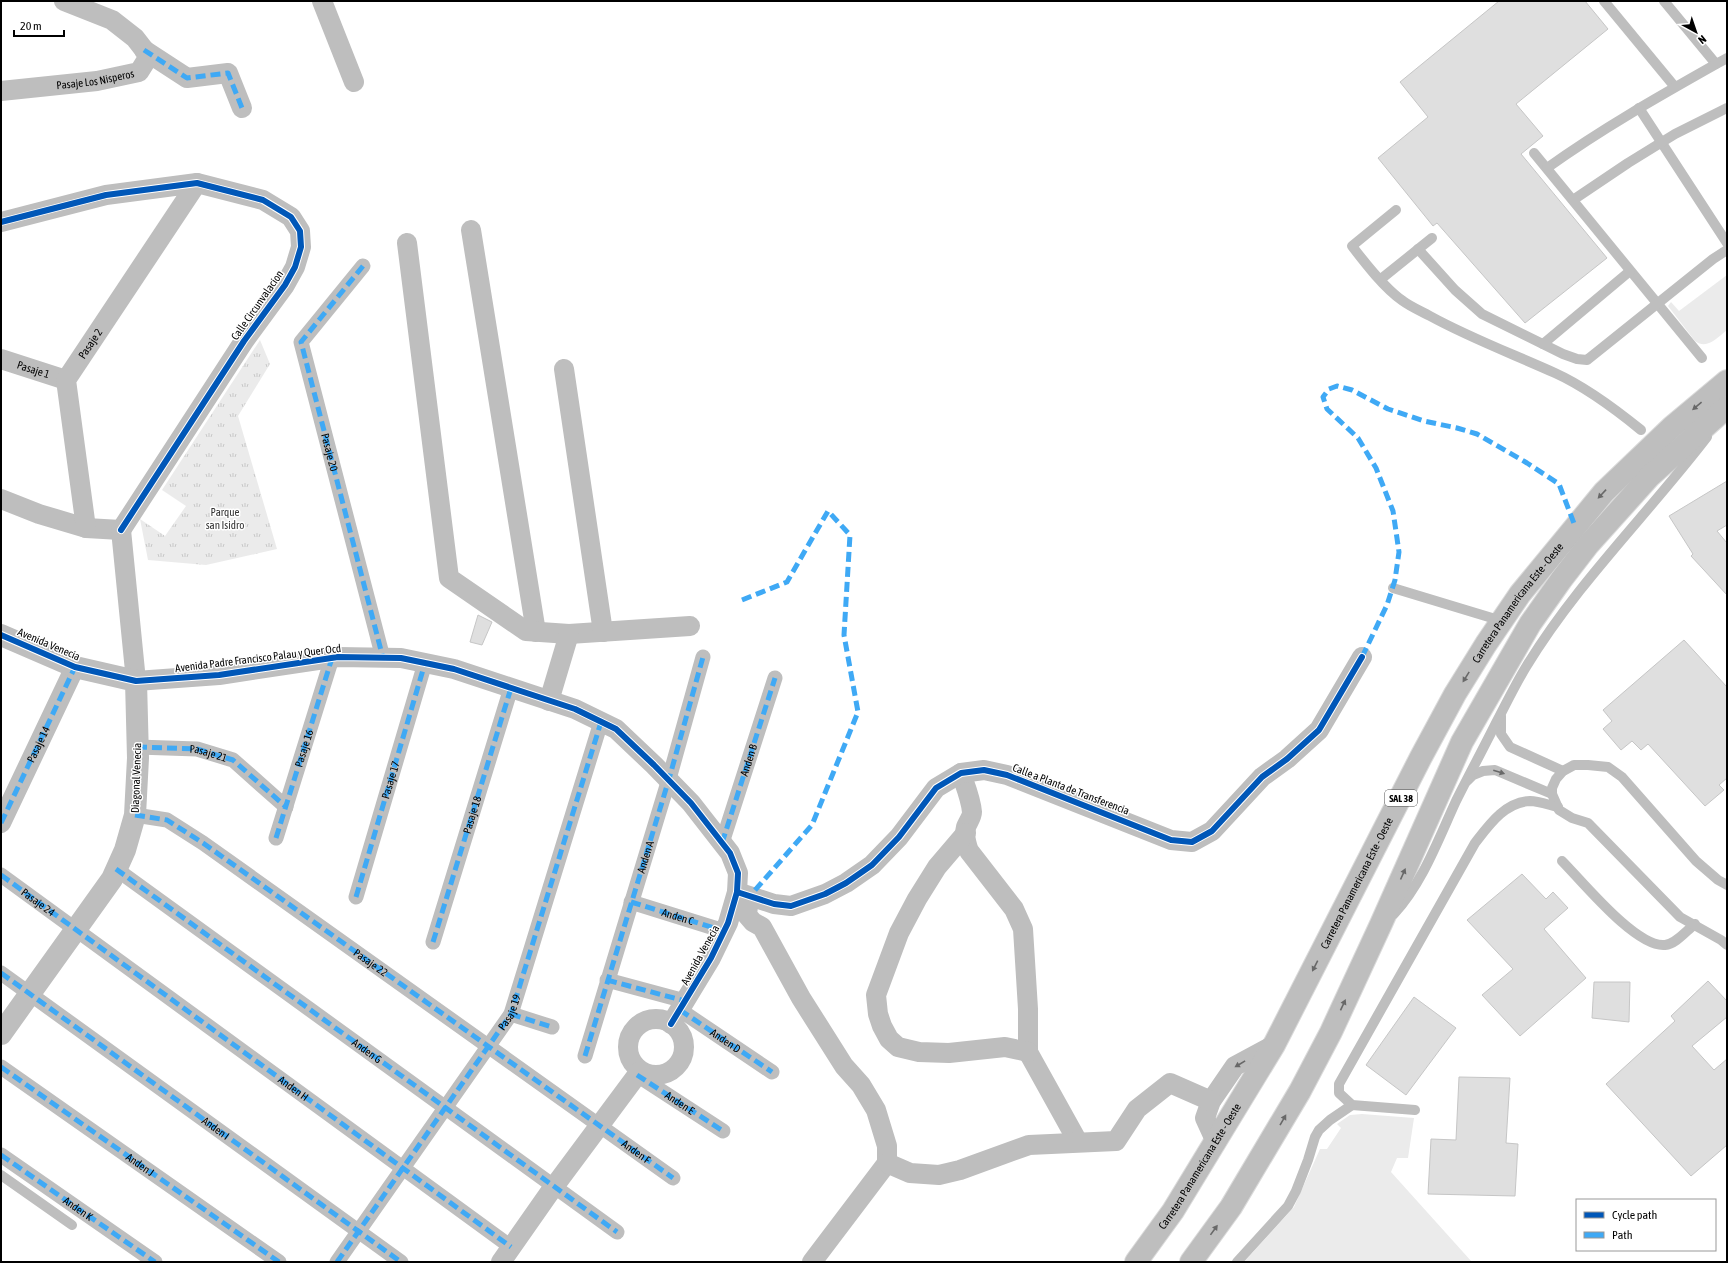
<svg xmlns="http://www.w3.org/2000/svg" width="1728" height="1263" viewBox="0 0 1728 1263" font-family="'Asap Condensed',sans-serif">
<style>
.grass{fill:#ebebeb}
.park{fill:url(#park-tufts)}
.building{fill:#dfdfdf;stroke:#c6c6c6}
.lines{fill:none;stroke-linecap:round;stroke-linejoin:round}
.trunk-casing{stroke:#dbdbdb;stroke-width:24}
.service{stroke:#bebebe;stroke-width:10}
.pedestrian{stroke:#bebebe;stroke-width:15}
.minor{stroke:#bebebe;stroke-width:20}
.tertiary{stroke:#bebebe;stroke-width:22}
.trunk{stroke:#bebebe;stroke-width:22}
.quiet{stroke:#3fa9f5;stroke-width:5;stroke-dasharray:10 5;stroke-linecap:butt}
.cycleway-casing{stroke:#fff;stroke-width:8}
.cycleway{stroke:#0057b8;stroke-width:6}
.oneway{fill:#686868}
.labels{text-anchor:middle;stroke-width:3;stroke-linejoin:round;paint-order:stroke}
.shield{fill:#fff;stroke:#4c4c4c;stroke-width:1}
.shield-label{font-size:10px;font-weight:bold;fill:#000}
.street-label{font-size:11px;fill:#000;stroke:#fff}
.park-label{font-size:11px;fill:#323232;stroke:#fff}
</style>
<defs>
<pattern id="park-tufts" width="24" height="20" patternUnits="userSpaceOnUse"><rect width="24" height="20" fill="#ebebeb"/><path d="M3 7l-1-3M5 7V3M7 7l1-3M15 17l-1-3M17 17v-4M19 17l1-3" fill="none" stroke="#c8c8c8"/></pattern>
</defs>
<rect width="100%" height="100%" fill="#fff"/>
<g class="grass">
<path d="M1727,275v55c-10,8 -20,20 -32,11l-27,-35 3,-4 8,9z"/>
<polygon points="1362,1114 1414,1118 1408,1158 1397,1158 1391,1172 1472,1262 1244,1262 1294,1207 1320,1149 1327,1149 1341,1128 1337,1124 1350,1115"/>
</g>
<polygon class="park" points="260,340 270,364 238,416 277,549 206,565 148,560 140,519 165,536 186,506 162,490"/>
<g class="building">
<polygon points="1499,1 1585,1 1608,29 1516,104 1543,136 1521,154 1607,258 1525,323 1437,223 1433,226 1378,158 1428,117 1400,82"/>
<polygon points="1727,481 1727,525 1717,531 1727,543 1727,595 1691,556 1693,554 1669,516"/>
<polygon points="478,615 492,622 482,645 470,642"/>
<polygon points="1684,640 1727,687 1727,778 1719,785 1724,790 1705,806 1648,744 1641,750 1632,741 1621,750 1603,729 1612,721 1603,710"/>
<polygon points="1522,874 1546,899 1553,892 1568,908 1544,929 1586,978 1520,1036 1482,995 1513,969 1467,920"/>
<polygon points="1708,981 1727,1001 1727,1017 1692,1046 1714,1070 1727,1059 1727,1145 1691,1176 1606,1084 1675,1021 1671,1016"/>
<polygon points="1594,982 1630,982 1629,1022 1592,1018"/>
<polygon points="1414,997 1456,1028 1406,1095 1366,1065"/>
<polygon points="1459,1077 1510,1078 1506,1143 1518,1144 1515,1196 1428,1194 1431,1139 1456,1140"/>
</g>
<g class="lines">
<g class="trunk-casing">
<g id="trunk">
<path id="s13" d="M1136,1262l37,-51 101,-166 147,-288 34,-63 31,-50 34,-50 84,-102 68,-65 55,-46"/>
<polyline points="1191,1262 1231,1207 1300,1091 1331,1032 1381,924 1462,742 1530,624 1561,580 1588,545 1650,476 1727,407"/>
</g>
</g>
<g class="service">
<polyline points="1604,1 1675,87"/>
<polyline points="1664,1 1716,64"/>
<polyline points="1639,108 1727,243"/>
<polyline points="1534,153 1702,358"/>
<path d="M1547,168c57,-41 118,-75 180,-110"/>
<polyline points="1573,200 1628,163 1675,134 1727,108"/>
<path d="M1396,210l-44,36c13,17 33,43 51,55 8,6 18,10 27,15 40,22 83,38 125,57 31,14 59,35 86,57"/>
<polyline points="1418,249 1455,290 1482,314 1563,354 1577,359 1587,360 1713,259 1727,250"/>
<polyline points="1381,279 1432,238"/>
<polyline points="1543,344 1630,271"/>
<polyline points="1393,588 1502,621"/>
<polyline points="1501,716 1501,734 1510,747 1563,771"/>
<polyline points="1467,781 1473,775 1483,771 1495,770 1552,794"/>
<path d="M1562,861c20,20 74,87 103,84 11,-1 21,-14 30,-21"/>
<polyline points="1727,885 1718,880 1696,861 1622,777 1608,767 1588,765 1574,765 1563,771 1556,779 1552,788 1552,794 1559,810 1572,818 1588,823 1680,917 1721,940 1727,945"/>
<path d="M1394,914c29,-32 44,-74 62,-113 13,-26 27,-52 40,-78 10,-19 19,-38 30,-56 51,-84 122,-153 181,-230"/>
<path d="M1415,1110l-63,-5 -13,-12v-9l136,-241c14,-18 30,-41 55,-42 9,0 19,4 28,6"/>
<polyline points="1,1175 72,1225"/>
<polyline points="1237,1262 1288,1206 1296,1191 1308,1160 1315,1137 1319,1130 1330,1120 1352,1105"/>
</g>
<g class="pedestrian">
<path id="s1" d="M363,266l-62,76 82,316"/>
<path id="s2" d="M137,747l60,2 36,11 53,47"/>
<polyline points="135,815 167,820 203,843 673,1178"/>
<polyline points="276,838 332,658"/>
<polyline points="722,843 775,678"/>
<polyline points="116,869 617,1232"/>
<path id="s3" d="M1,875l510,372"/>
<polyline points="356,897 425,663"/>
<path id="s4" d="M631,902l93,29"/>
<path id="s5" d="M433,942l78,-254"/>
<path id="s6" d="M1,973l400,289"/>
<polyline points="607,980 685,1001"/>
<path id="s7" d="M680,1010l92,62"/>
<polyline points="511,1014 552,1027"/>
<path id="s8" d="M585,1056l84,-277 34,-122"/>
<polyline points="1,1067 279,1262"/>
<polyline points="637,1075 723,1131"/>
<polyline points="1,1155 155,1262"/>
<path id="s9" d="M337,1262l174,-248 90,-292"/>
</g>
<g class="minor">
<polyline points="322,1 354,82"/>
<polyline points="144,50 187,78 228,73 242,108"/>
<path id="s10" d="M1,91l96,-10 42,-9 10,-16 -14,-18 -23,-18 -48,-19"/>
<polyline points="1,222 106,195 197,183 263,200 291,217 300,231 301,247 295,267 285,285 244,341 121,530"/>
<polyline points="471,230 536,632"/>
<polyline points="407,243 449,578 526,631 569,634 690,626"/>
<path id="s11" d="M1,359l65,21"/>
<polyline points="564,369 603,632"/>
<polyline points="1,499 39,514 86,528 121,530"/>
<path id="s12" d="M86,528l-20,-148 131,-197"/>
<polyline points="121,530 136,681 219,675 338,657 401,658 454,669 575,709 616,729 654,765 691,803 730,853 738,873 737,892 728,923 711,958 671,1024"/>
<polyline points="549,701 569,634"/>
<path d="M961,773c4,12 10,26 11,39 0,5 -4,10 -6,15 -2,8 0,16 3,24l45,58 9,20 5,80v43l50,90"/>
<polyline points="1,823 75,667"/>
<polyline points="966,833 937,867 917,899 899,933 876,995 878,1014 882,1026 889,1039 898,1047 919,1052 949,1053 1005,1047 1028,1052"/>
<polyline points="737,892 774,904 791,906 825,894 846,883 872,865 899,837 936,788 961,773 984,770 1007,775 1171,840 1192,842 1212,831 1262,777 1287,759 1319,730 1362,657"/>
<polyline points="749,897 747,915 753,922 762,927 801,998 844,1066 861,1085 876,1110 887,1146 887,1163 812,1262"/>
<circle cx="656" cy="1047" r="28"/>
<polyline points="1216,1142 1205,1118 1211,1101 1235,1066 1274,1045"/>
<polyline points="887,1163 910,1173 939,1175 960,1170 1029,1145 1116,1141 1137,1109 1170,1083 1211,1101"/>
<polyline points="501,1262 550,1192 640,1071"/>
</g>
<polyline class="tertiary" points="1,635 75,667 136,681 138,758 135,815 125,850 112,879 1,1034"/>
<use href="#trunk" class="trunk"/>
<g class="quiet">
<polyline points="144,50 187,78 228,73 242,108"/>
<polyline points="363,266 301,342 383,658"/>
<polyline points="742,600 787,582 828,511 850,535 844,635 858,712 812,825 749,897"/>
<polyline points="1362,657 1387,605 1395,580 1399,552 1393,511 1376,468 1358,438 1327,409 1323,397 1329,389 1337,386 1352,390 1388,409 1424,421 1457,428 1477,434 1527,463 1559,484 1575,526"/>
<polyline points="137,747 197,749 233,760 286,807"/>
<path id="s14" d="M135,815l32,5 36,23 470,335"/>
<path id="s15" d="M1,823l74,-156"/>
<path id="s16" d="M276,838l56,-180"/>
<path id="s17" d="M722,843l53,-165"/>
<path id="s18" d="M116,869l501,363"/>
<polyline points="1,875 511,1247"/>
<path id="s19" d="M356,897l69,-234"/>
<polyline points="631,902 724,931"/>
<polyline points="433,942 511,688"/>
<polyline points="1,973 401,1262"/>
<polyline points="607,980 685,1001"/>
<polyline points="680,1010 772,1072"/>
<polyline points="511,1014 552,1027"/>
<polyline points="585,1056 669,779 703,657"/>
<path id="s20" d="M1,1067l278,195"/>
<path id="s21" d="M637,1075l86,56"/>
<path id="s22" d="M1,1155l154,107"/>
<polyline points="337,1262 511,1014 601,722"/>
</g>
<g class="cycleway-casing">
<g id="cycleway">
<polyline points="1,222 106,195 197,183 263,200 291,217 300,231 301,247 295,267 285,285 244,341 121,530"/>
<polyline points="1,635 75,667 136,681 219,675 338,657 401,658 454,669 575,709 616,729 654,765 691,803 730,853 738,873 737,892 728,923 711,958 671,1024"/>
<polyline points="737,892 774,904 791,906 825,894 846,883 872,865 899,837 936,788 961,773 984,770 1007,775 1171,840 1192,842 1212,831 1262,777 1287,759 1319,730 1362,657"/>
</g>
</g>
<use href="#cycleway" class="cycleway"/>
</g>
<defs><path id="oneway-solid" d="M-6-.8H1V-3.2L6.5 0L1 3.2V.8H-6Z"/></defs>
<g class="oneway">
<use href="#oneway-solid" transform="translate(1697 406) rotate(140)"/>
<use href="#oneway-solid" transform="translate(1602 494) rotate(133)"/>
<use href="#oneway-solid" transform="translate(1466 677) rotate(122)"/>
<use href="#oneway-solid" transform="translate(1499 772) rotate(17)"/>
<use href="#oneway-solid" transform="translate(1403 874) rotate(-66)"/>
<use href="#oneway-solid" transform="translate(1315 966) rotate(117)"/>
<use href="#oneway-solid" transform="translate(1343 1005) rotate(-65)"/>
<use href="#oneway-solid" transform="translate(1240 1064) rotate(149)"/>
<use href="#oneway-solid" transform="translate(1283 1120) rotate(-60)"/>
<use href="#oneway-solid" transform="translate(1214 1230) rotate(-54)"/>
</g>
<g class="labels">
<rect class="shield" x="1385" y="790" width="32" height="16" rx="3"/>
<g class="shield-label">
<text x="1401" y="802">SAL 38</text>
</g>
<g class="street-label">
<text dy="4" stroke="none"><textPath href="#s10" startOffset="95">Pasaje Los Nisperos</textPath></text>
<text transform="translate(257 305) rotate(-55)" y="4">Calle Circunvalacion</text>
<text dy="4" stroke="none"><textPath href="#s12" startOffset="193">Pasaje 2</textPath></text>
<text dy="4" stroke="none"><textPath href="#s11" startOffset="34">Pasaje 1</textPath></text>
<text dy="4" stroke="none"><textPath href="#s1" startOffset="212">Pasaje 20</textPath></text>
<text dy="4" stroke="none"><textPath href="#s13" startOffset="763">Carretera Panamericana Este - Oeste</textPath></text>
<text transform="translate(49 644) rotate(23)" y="4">Avenida Venecia</text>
<text transform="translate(258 658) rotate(-7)" y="4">Avenida Padre Francisco Palau y Quer Ocd</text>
<text dy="4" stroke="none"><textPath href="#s15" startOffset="87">Pasaje 14</textPath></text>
<text dy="4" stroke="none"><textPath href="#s16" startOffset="94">Pasaje 16</textPath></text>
<text dy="4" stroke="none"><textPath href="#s2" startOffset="72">Pasaje 21</textPath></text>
<text dy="4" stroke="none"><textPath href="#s17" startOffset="87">Anden B</textPath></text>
<text transform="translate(136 778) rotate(-88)" y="4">Diagonal Venecia</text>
<text dy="4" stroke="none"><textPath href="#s19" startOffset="122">Pasaje 17</textPath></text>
<text transform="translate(1071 789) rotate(21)" y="4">Calle a Planta de Transferencia</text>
<text dy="4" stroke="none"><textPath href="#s5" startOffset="133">Pasaje 18</textPath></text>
<text dy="4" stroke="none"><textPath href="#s8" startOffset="208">Anden A</textPath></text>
<text dy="4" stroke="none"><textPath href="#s13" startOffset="439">Carretera Panamericana Este - Oeste</textPath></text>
<text dy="4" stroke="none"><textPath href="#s3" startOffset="46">Pasaje 24</textPath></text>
<text dy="4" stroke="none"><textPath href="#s4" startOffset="49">Anden C</textPath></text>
<text transform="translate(700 955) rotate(-61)" y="4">Avenida Venecia</text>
<text dy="4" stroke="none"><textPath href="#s14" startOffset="281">Pasaje 22</textPath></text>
<text dy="4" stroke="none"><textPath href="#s9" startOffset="304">Pasaje 19</textPath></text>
<text dy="4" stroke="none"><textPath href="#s7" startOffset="55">Anden D</textPath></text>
<text dy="4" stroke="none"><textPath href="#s18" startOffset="310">Anden G</textPath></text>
<text dy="4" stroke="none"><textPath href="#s3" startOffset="362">Anden H</textPath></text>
<text dy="4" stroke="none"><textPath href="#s21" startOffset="51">Anden E</textPath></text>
<text dy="4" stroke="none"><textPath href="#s6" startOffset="265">Anden I</textPath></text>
<text dy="4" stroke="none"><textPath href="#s14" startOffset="607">Anden F</textPath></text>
<text dy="4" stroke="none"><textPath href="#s20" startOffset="170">Anden J</textPath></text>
<text dy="4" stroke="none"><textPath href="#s13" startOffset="115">Carretera Panamericana Este - Oeste</textPath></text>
<text dy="4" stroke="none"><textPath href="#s22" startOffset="94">Anden K</textPath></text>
</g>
<g class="park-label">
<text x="225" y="516">Parque<tspan x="225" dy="13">san Isidro</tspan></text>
</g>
</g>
<rect width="1728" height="1263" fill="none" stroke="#000000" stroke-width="4"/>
<rect x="1576" y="1199" width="140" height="52" fill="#ffffff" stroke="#999999"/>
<rect x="1584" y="1212" width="20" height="6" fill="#0057b8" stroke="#999999"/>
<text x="1612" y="1219" font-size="12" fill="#000000">Cycle path</text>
<rect x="1584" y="1232" width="20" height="6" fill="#3fa9f5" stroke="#999999"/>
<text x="1612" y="1239" font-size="12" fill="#000000">Path</text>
<g transform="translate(1696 32) rotate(140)" stroke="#ffffff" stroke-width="3" paint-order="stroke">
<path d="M0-3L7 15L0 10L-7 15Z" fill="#000000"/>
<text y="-6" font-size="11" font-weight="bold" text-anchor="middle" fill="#000000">N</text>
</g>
<path d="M14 30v6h50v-6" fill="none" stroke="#000000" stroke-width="2"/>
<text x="20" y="30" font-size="12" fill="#000000" stroke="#ffffff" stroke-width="3" paint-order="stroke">20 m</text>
</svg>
